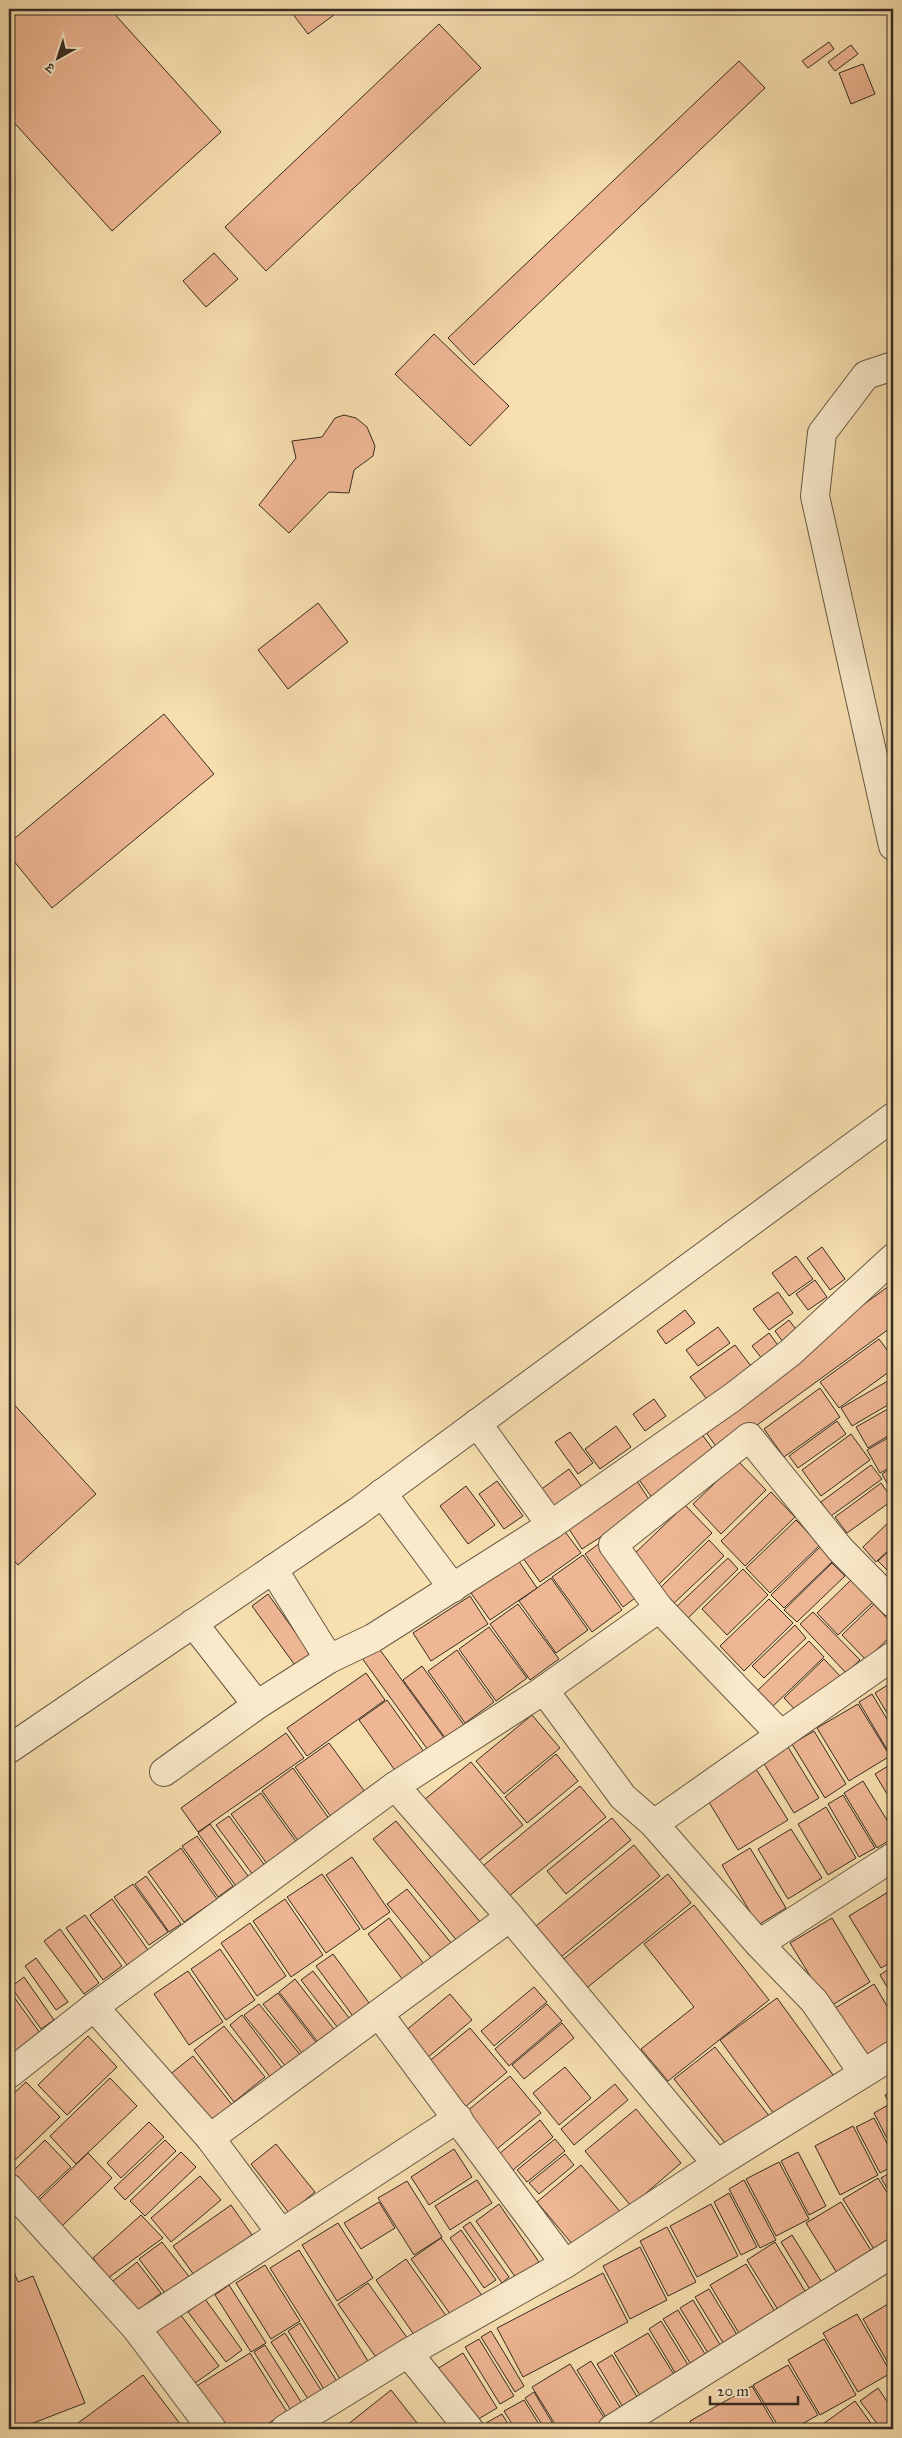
<svg xmlns="http://www.w3.org/2000/svg" width="902" height="2438" viewBox="0 0 902 2438" font-family="'IM FELL Great Primer','Noto Serif Devanagari',serif">
<style>
.building{fill:#eeb693;stroke:#362c21}
.lines{fill:none;stroke-linecap:round;stroke-linejoin:round}
.minor-casing{stroke:#665944;stroke-width:30}
.minor{stroke:#faeacb;stroke-width:28}
</style>
<rect width="100%" height="100%" fill="#f7dfaf"/>
<filter id="stains"><feTurbulence type="fractalNoise" baseFrequency=".004" numOctaves="4"/><feColorMatrix values="0 0 0 0 .2 0 0 0 0 .09 0 0 0 0 .02 0 0 0 .5 -.17"/></filter>
<radialGradient id="worn" r=".72"><stop offset=".6" stop-color="#630" stop-opacity="0"/><stop offset="1" stop-color="#630" stop-opacity=".3"/></radialGradient>
<g class="building">
<polygon points="9,9 110,9 221,132 112,231 9,117"/>
<polygon points="289,9 329,9 334,15 308,34"/>
<polygon points="439,24 481,68 266,271 225,227"/>
<polygon points="829,42 834,49 808,68 802,61"/>
<polygon points="851,45 858,54 835,71 828,62"/>
<polygon points="739,61 765,88 474,365 448,338"/>
<polygon points="863,64 875,94 851,104 839,73"/>
<polygon points="214,253 238,279 206,307 183,281"/>
<polygon points="434,334 509,406 470,446 395,374"/>
<polygon points="344,415 356,418 367,427 375,446 373,456 354,470 349,493 329,492 289,533 259,505 296,458 292,441 322,437 335,418"/>
<polygon points="318,603 348,642 288,689 258,650"/>
<polygon points="164,714 214,774 52,908 9,855 9,843"/>
<polygon points="822,1247 845,1279 830,1290 807,1258"/>
<polygon points="796,1256 813,1279 789,1296 772,1273"/>
<polygon points="815,1280 827,1297 808,1310 796,1294"/>
<polygon points="893,1283 893,1326 720,1452 700,1424"/>
<polygon points="778,1292 793,1313 769,1330 753,1309"/>
<polygon points="685,1310 695,1323 666,1344 657,1331"/>
<polygon points="789,1320 798,1332 783,1342 775,1331"/>
<polygon points="718,1327 730,1343 698,1366 686,1350"/>
<polygon points="769,1333 780,1348 763,1360 752,1346"/>
<polygon points="879,1339 893,1358 893,1369 839,1408 820,1382"/>
<polygon points="735,1345 754,1370 709,1402 690,1377"/>
<polygon points="893,1378 893,1402 852,1426 841,1408"/>
<polygon points="820,1388 840,1417 784,1457 764,1429"/>
<polygon points="9,1399 96,1494 18,1565 9,1555"/>
<polygon points="654,1399 666,1416 645,1431 633,1414"/>
<polygon points="893,1406 893,1433 868,1448 856,1427"/>
<polygon points="837,1421 846,1434 798,1468 789,1456"/>
<polygon points="616,1426 631,1447 600,1469 585,1449"/>
<polygon points="698,1429 718,1456 655,1502 635,1474"/>
<polygon points="570,1432 593,1463 578,1474 555,1442"/>
<polygon points="851,1434 870,1460 821,1496 802,1470"/>
<polygon points="893,1435 893,1466 880,1473 867,1450"/>
<polygon points="738,1461 766,1490 721,1534 693,1504"/>
<polygon points="871,1465 882,1479 831,1516 821,1502"/>
<polygon points="893,1467 893,1494 882,1474"/>
<polygon points="569,1469 582,1487 552,1509 539,1491"/>
<polygon points="635,1478 652,1504 582,1549 565,1523"/>
<polygon points="497,1481 523,1516 504,1529 479,1494"/>
<polygon points="881,1483 893,1500 847,1533 835,1517"/>
<polygon points="466,1486 495,1525 468,1544 440,1506"/>
<polygon points="771,1492 795,1517 745,1566 721,1541"/>
<polygon points="685,1505 712,1533 657,1586 630,1558"/>
<polygon points="893,1518 893,1546 876,1562 863,1547"/>
<polygon points="796,1520 820,1545 770,1593 746,1568"/>
<polygon points="563,1529 581,1553 540,1582 523,1558"/>
<polygon points="604,1540 642,1593 623,1607 585,1554"/>
<polygon points="709,1540 724,1556 671,1606 657,1591"/>
<polygon points="820,1547 834,1560 784,1608 771,1595"/>
<polygon points="893,1547 893,1568 889,1572 878,1561"/>
<polygon points="583,1555 622,1610 592,1632 552,1577"/>
<polygon points="728,1558 738,1569 684,1622 673,1610"/>
<polygon points="518,1560 537,1588 490,1620 471,1593"/>
<polygon points="832,1563 845,1576 797,1622 784,1610"/>
<polygon points="743,1569 768,1595 727,1635 702,1609"/>
<polygon points="551,1578 588,1630 556,1653 519,1601"/>
<polygon points="851,1580 873,1602 838,1635 817,1613"/>
<polygon points="268,1594 313,1657 297,1668 252,1606"/>
<polygon points="470,1596 488,1624 431,1661 413,1633"/>
<polygon points="769,1599 793,1623 744,1671 720,1646"/>
<polygon points="518,1604 559,1659 530,1680 490,1624"/>
<polygon points="874,1604 893,1625 893,1634 866,1660 842,1635"/>
<polygon points="813,1612 860,1660 846,1673 800,1624"/>
<polygon points="795,1625 806,1638 764,1678 752,1666"/>
<polygon points="489,1627 527,1678 496,1701 459,1649"/>
<polygon points="809,1641 824,1657 770,1709 755,1693"/>
<polygon points="375,1643 444,1738 428,1750 359,1654"/>
<polygon points="457,1650 494,1702 465,1723 428,1671"/>
<polygon points="824,1659 841,1677 801,1716 784,1698"/>
<polygon points="422,1666 464,1725 446,1739 403,1680"/>
<polygon points="366,1673 385,1700 307,1756 287,1728"/>
<polygon points="889,1684 893,1691 893,1723 875,1693"/>
<polygon points="872,1694 893,1729 892,1758 859,1702"/>
<polygon points="387,1700 427,1756 399,1776 359,1720"/>
<polygon points="858,1704 890,1756 849,1781 817,1728"/>
<polygon points="532,1715 560,1748 504,1794 476,1761"/>
<polygon points="814,1731 846,1784 825,1798 792,1744"/>
<polygon points="286,1733 304,1758 198,1832 181,1808"/>
<polygon points="329,1743 368,1796 334,1821 295,1767"/>
<polygon points="788,1747 819,1798 794,1813 763,1762"/>
<polygon points="556,1754 578,1781 527,1823 505,1797"/>
<polygon points="471,1762 523,1825 471,1867 419,1804"/>
<polygon points="893,1763 893,1804 875,1774"/>
<polygon points="293,1768 330,1820 299,1842 262,1791"/>
<polygon points="756,1769 788,1820 738,1850 707,1799"/>
<polygon points="863,1781 893,1830 893,1838 877,1848 844,1793"/>
<polygon points="580,1786 606,1817 503,1901 478,1870"/>
<polygon points="261,1793 300,1847 270,1868 231,1814"/>
<polygon points="843,1795 875,1848 859,1857 828,1804"/>
<polygon points="826,1807 856,1858 828,1875 798,1824"/>
<polygon points="229,1816 268,1870 256,1879 216,1825"/>
<polygon points="612,1818 631,1840 566,1894 547,1871"/>
<polygon points="396,1821 481,1923 458,1942 373,1839"/>
<polygon points="210,1824 251,1880 238,1889 198,1833"/>
<polygon points="791,1829 822,1878 788,1899 758,1849"/>
<polygon points="197,1836 233,1886 218,1897 182,1846"/>
<polygon points="634,1845 660,1876 561,1957 536,1926"/>
<polygon points="181,1848 217,1899 184,1922 148,1872"/>
<polygon points="750,1848 786,1908 758,1925 722,1865"/>
<polygon points="352,1857 390,1912 364,1930 326,1875"/>
<polygon points="322,1874 360,1929 326,1953 287,1897"/>
<polygon points="668,1874 691,1903 583,1991 560,1962"/>
<polygon points="146,1876 181,1924 169,1932 135,1884"/>
<polygon points="133,1884 168,1932 149,1945 114,1897"/>
<polygon points="407,1889 452,1944 433,1960 387,1904"/>
<polygon points="893,1889 893,1961 881,1968 849,1916"/>
<polygon points="112,1899 148,1950 127,1965 90,1915"/>
<polygon points="285,1899 323,1955 291,1977 253,1921"/>
<polygon points="694,1905 769,2000 668,2081 641,2049 694,2007 644,1944"/>
<polygon points="85,1915 122,1966 103,1980 66,1928"/>
<polygon points="389,1918 424,1964 403,1980 368,1934"/>
<polygon points="832,1918 870,1982 829,2007 790,1943"/>
<polygon points="250,1923 286,1976 257,1996 221,1943"/>
<polygon points="60,1929 99,1983 84,1994 44,1941"/>
<polygon points="220,1949 255,2000 226,2020 191,1969"/>
<polygon points="333,1954 372,2007 355,2019 316,1966"/>
<polygon points="36,1958 68,2002 56,2010 25,1966"/>
<polygon points="893,1966 893,1997 880,1975"/>
<polygon points="188,1971 223,2022 189,2045 154,1994"/>
<polygon points="313,1971 350,2019 338,2028 301,1980"/>
<polygon points="24,1977 54,2020 41,2029 11,1987"/>
<polygon points="295,1979 337,2033 321,2046 279,1992"/>
<polygon points="874,1984 893,2016 893,2041 862,2059 832,2010"/>
<polygon points="534,1987 547,2002 494,2046 481,2031"/>
<polygon points="9,1990 40,2033 11,2054 9,2051"/>
<polygon points="278,1993 319,2046 305,2057 263,2004"/>
<polygon points="450,1994 472,2020 420,2064 398,2037"/>
<polygon points="777,1998 836,2079 779,2121 720,2040"/>
<polygon points="259,2004 302,2057 287,2068 244,2015"/>
<polygon points="547,2004 562,2021 509,2066 495,2049"/>
<polygon points="242,2015 283,2069 271,2078 230,2025"/>
<polygon points="562,2023 574,2038 524,2079 512,2065"/>
<polygon points="224,2026 265,2077 234,2102 194,2050"/>
<polygon points="470,2028 507,2072 459,2112 422,2067"/>
<polygon points="88,2036 117,2067 67,2115 38,2085"/>
<polygon points="715,2047 770,2117 729,2148 674,2079"/>
<polygon points="193,2056 233,2106 207,2126 168,2076"/>
<polygon points="565,2067 591,2098 559,2125 533,2093"/>
<polygon points="510,2076 541,2113 497,2149 466,2112"/>
<polygon points="110,2078 137,2106 76,2164 50,2136"/>
<polygon points="26,2082 60,2117 9,2166 9,2098"/>
<polygon points="615,2084 628,2100 574,2145 561,2129"/>
<polygon points="893,2091 893,2112 885,2095"/>
<polygon points="888,2105 893,2115 893,2150 874,2113"/>
<polygon points="636,2109 681,2163 631,2206 585,2151"/>
<polygon points="874,2118 893,2155 893,2166 880,2173 856,2127"/>
<polygon points="540,2120 553,2137 513,2170 499,2154"/>
<polygon points="149,2122 164,2137 121,2178 107,2163"/>
<polygon points="853,2126 878,2175 840,2195 815,2146"/>
<polygon points="555,2139 565,2151 527,2182 517,2170"/>
<polygon points="45,2140 71,2167 37,2199 11,2173"/>
<polygon points="165,2140 176,2151 125,2200 114,2188"/>
<polygon points="276,2144 315,2192 289,2213 251,2164"/>
<polygon points="454,2149 472,2177 429,2205 411,2177"/>
<polygon points="181,2152 196,2167 145,2216 130,2201"/>
<polygon points="798,2152 826,2206 809,2215 781,2161"/>
<polygon points="88,2153 112,2178 62,2226 38,2201"/>
<polygon points="565,2154 574,2165 539,2194 529,2183"/>
<polygon points="779,2162 809,2219 776,2236 746,2179"/>
<polygon points="581,2165 622,2214 578,2251 537,2202"/>
<polygon points="893,2171 893,2198 881,2178"/>
<polygon points="200,2176 221,2200 171,2242 151,2218"/>
<polygon points="878,2178 893,2202 893,2251 880,2259 843,2199"/>
<polygon points="477,2180 492,2203 450,2230 435,2206"/>
<polygon points="744,2180 776,2240 760,2248 729,2189"/>
<polygon points="407,2181 442,2237 414,2255 378,2198"/>
<polygon points="729,2193 757,2247 741,2255 714,2202"/>
<polygon points="379,2202 395,2228 361,2249 344,2223"/>
<polygon points="841,2202 877,2260 842,2281 806,2223"/>
<polygon points="499,2204 539,2262 516,2278 476,2221"/>
<polygon points="711,2204 738,2256 697,2277 670,2226"/>
<polygon points="231,2205 252,2235 194,2275 173,2246"/>
<polygon points="141,2215 163,2238 108,2278 93,2258"/>
<polygon points="470,2222 509,2277 502,2283 463,2227"/>
<polygon points="338,2223 373,2278 337,2301 302,2245"/>
<polygon points="667,2227 696,2282 668,2296 640,2241"/>
<polygon points="461,2230 496,2280 484,2288 450,2238"/>
<polygon points="792,2235 826,2289 814,2296 781,2242"/>
<polygon points="441,2238 483,2297 453,2318 411,2259"/>
<polygon points="162,2242 191,2279 167,2296 139,2259"/>
<polygon points="775,2242 808,2296 780,2313 747,2260"/>
<polygon points="640,2247 667,2300 630,2319 603,2266"/>
<polygon points="299,2250 368,2361 340,2379 270,2268"/>
<polygon points="406,2259 447,2317 417,2339 376,2280"/>
<polygon points="9,2260 18,2282 33,2276 85,2403 18,2429 9,2410"/>
<polygon points="137,2262 161,2293 137,2311 113,2281"/>
<polygon points="746,2264 779,2318 743,2340 710,2285"/>
<polygon points="265,2265 300,2321 271,2339 236,2283"/>
<polygon points="603,2273 628,2322 523,2377 497,2328"/>
<polygon points="368,2283 408,2339 378,2360 338,2304"/>
<polygon points="229,2285 266,2343 251,2352 215,2295"/>
<polygon points="709,2289 739,2338 725,2346 695,2297"/>
<polygon points="205,2299 242,2350 226,2362 188,2312"/>
<polygon points="693,2300 725,2353 713,2361 680,2308"/>
<polygon points="893,2301 893,2369 892,2370 863,2319"/>
<polygon points="678,2310 710,2362 695,2371 663,2319"/>
<polygon points="180,2314 219,2366 184,2391 145,2340"/>
<polygon points="857,2314 891,2373 858,2392 823,2333"/>
<polygon points="661,2321 693,2373 680,2381 649,2329"/>
<polygon points="300,2323 338,2383 325,2391 288,2331"/>
<polygon points="491,2331 524,2386 515,2392 481,2337"/>
<polygon points="285,2333 321,2390 308,2399 271,2342"/>
<polygon points="648,2333 678,2381 644,2402 614,2353"/>
<polygon points="479,2339 514,2396 500,2404 465,2347"/>
<polygon points="824,2339 856,2395 820,2415 788,2360"/>
<polygon points="265,2345 303,2405 292,2412 254,2352"/>
<polygon points="250,2353 287,2412 259,2429 215,2429 190,2390"/>
<polygon points="463,2353 497,2408 470,2424 437,2369"/>
<polygon points="612,2355 642,2405 627,2414 597,2364"/>
<polygon points="591,2361 625,2415 610,2424 577,2370"/>
<polygon points="570,2364 608,2424 599,2429 558,2429 532,2387"/>
<polygon points="788,2365 818,2415 793,2429 780,2429 753,2385"/>
<polygon points="143,2375 184,2429 70,2429"/>
<polygon points="752,2386 777,2429 694,2429 690,2421"/>
<polygon points="878,2388 893,2410 893,2429 881,2429 860,2401"/>
<polygon points="391,2390 417,2423 409,2429 342,2429"/>
<polygon points="534,2392 556,2429 545,2429 525,2398"/>
<polygon points="524,2400 542,2429 515,2429 504,2411"/>
<polygon points="855,2401 875,2429 816,2429"/>
<polygon points="502,2414 511,2429 489,2429 486,2423"/>
<polygon points="324,2424 329,2429 317,2429"/>
</g>
<g class="lines">
<g class="minor-casing">
<g id="minor">
<polyline points="893,366 866,375 822,433 815,496 893,846"/>
<polyline points="477,1423 551,1525"/>
<polyline points="382,1493 453,1588"/>
<polyline points="273,1569 329,1659"/>
<polyline points="193,1623 257,1705"/>
<polyline points="544,1690 623,1797 654,1824 759,1944 814,2001 863,2073"/>
<polyline points="780,1734 659,1608 613,1545 749,1437 840,1549 893,1603"/>
<polyline points="9,1749 357,1512 893,1117"/>
<polyline points="164,1772 257,1705 329,1659 373,1638 551,1525 733,1397 791,1352 893,1258"/>
<polyline points="395,1786 510,1917 717,2164"/>
<polyline points="654,1824 893,1656"/>
<polyline points="759,1944 893,1857"/>
<polyline points="94,2007 210,2138 281,2233"/>
<polyline points="379,2014 565,2264"/>
<polyline points="9,2074 94,2007 395,1786 544,1690 659,1608"/>
<polyline points="210,2138 510,1917"/>
<polyline points="9,2188 136,2328 212,2429"/>
<polyline points="136,2328 458,2118"/>
<polyline points="408,2353 469,2429"/>
<polyline points="285,2429 408,2353 565,2264 717,2164 893,2055"/>
<polyline points="612,2429 893,2253"/>
</g>
</g>
<use href="#minor" class="minor"/>
</g>
<rect width="902" height="2438" fill="none" stroke="#f7dfaf" stroke-width="30"/>
<rect x="10" y="10" width="882" height="2418" fill="none" stroke="#362c21" stroke-width="2.5"/>
<rect x="15" y="15" width="872" height="2408" fill="none" stroke="#362c21"/>
<g transform="translate(58 58) rotate(219)" stroke="#faeacb" stroke-width="4" paint-order="stroke">
<path d="M0-4L9 19L0 12L-9 19Z" fill="#362c21"/>
<text y="-8" font-size="14" font-weight="bold" text-anchor="middle" fill="#362c21">उ</text>
</g>
<path d="M710 2396v8h88v-8" fill="none" stroke="#362c21" stroke-width="2.5"/>
<text x="717" y="2396" font-size="15" fill="#362c21" stroke="#faeacb" stroke-width="4" paint-order="stroke">20 m</text>
<rect width="100%" height="100%" filter="url(#stains)"/>
<rect width="100%" height="100%" fill="url(#worn)"/>
</svg>
